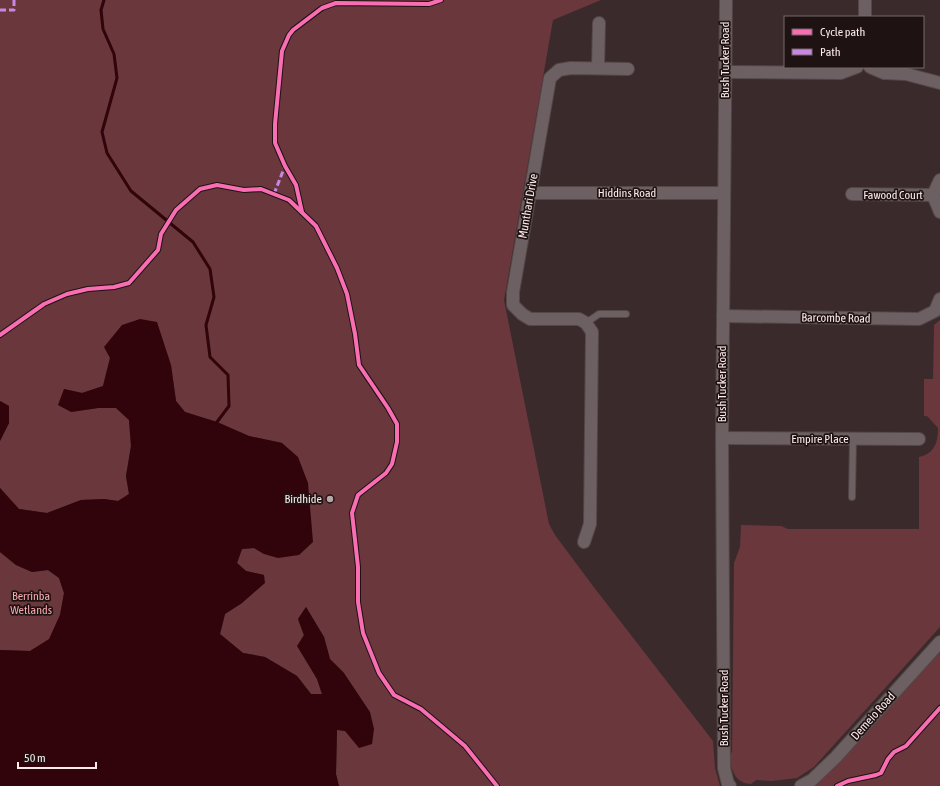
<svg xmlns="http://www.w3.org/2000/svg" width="940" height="786" viewBox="0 0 940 786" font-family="'Asap Condensed',sans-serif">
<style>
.green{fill:#69373c}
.water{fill:#30040a}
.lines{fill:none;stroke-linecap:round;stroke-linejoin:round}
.stream{stroke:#30040a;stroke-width:3}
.lane-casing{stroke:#544748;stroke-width:8}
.street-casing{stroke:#544748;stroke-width:14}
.lane{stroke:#6d6062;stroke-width:6}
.street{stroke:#6d6062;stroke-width:12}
.quiet{stroke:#c787e3;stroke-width:3;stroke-dasharray:6 3;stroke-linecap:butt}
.cycleway-casing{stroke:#1e1212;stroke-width:6}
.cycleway{stroke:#f96db3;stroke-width:4}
.poi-dot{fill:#b9a7a8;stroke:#1e1212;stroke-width:1.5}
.labels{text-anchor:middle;stroke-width:3.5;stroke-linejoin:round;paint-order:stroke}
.street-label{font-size:12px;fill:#fdeaea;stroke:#1e1212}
.poi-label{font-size:12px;fill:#fdeaea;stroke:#1e1212;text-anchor:end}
.park-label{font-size:12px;fill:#f7a9ae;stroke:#1e1212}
</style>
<rect width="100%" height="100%" fill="#3a2a2c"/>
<g class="green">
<polygon points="0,0 601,0 553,20 504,300 549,524 555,535 593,586 713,741 715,768 720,786 339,786 336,774 337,729 345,731 344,673 330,659 324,637 306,607 298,619 304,636 298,646 317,679 322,694 311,694 297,676 265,657 243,653 220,634 225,614 242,603 264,575 246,571 237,563 242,549 254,548 264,554 282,443 249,436 217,422 185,412 176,401 171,365 110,358 103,386 82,393 64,389 71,412 98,408 116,408 129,420 131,446 126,476 129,494 118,501 104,499 81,500 47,513 19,509 0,488 0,441 9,423 9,406 0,401"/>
<path d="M940,320v307l-126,140 -17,11 -25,3 -16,-1 -5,4c-15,-1 -18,-11 -22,-24l3,-9 2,-188 6,-16 1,-22 40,1 7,3h131v-72c15,-3 19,-14 19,-29l-11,-12h-3v-37h9l1,-54z"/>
<polygon points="0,552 16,565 32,572 48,570 59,578 64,593 60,615 49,640 30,651 0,650"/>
<polygon points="940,648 940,786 813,786"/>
</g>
<g class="water">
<polygon points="140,319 157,322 171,365 176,401 185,412 217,422 249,436 282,443 298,457 308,483 313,542 299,555 278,558 264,554 254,548 242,549 237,563 246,571 264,575 265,583 242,603 225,614 220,634 243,653 265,657 297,676 311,694 322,694 317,679 297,646 304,635 298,619 306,607 324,637 330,659 344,673 370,712 374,729 372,744 359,748 345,731 337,730 336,774 339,786 0,786 0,650 30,651 49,639 60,615 64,593 59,578 48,570 32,572 16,565 0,552 0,488 19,509 47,513 81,500 104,499 118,501 129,494 126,476 131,446 129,420 116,408 98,408 71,412 58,405 64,389 82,393 103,386 110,358 104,347 122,325"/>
<polygon points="0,401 9,406 9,423 0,441"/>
</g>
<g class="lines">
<polyline class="stream" points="104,0 101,10 103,29 114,54 117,78 102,132 107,153 131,191 193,242 210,269 214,297 206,325 210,357 228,375 229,406 217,422"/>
<g class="lane-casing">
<g id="lane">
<polyline points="586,323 599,314 626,314"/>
<polyline points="852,497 853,439"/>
</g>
</g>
<g class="street-casing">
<g id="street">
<polyline points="726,0 722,438 724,768 728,784 730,786"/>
<polyline points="865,17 865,0"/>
<polyline points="870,67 884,73 906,74 940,83"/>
<polyline points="598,68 599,23"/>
<polyline points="726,72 841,73 857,67"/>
<polyline points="940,180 933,195 940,212"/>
<polyline points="530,193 724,193"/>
<polyline points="852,194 933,195"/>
<polyline points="723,316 919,319 935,311 940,299"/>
<polyline points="722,438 919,439"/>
<polyline points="584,542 590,524 592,332 586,323 579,319 530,319 522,314 513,305 513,292 550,78 559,70 571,68 628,69"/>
<polyline points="801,786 812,780 836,757 940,642"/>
</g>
</g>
<use href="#lane" class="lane"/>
<use href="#street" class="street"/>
<g class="quiet">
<polyline points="0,10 14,10 14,0"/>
<polyline points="274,194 285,166"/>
</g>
<g class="cycleway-casing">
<g id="cycleway">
<polyline points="302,212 296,185 285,166 275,143 275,124 282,51 289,35 293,30 322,8 336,3 429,4 441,0"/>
<polyline points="0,335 44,304 67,294 88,289 114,287 129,283 158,250 161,234 176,210 200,189 217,185 244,190 261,189 289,200 316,226 337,268 347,294 355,334 359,365 388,408 397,424 397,442 392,464 386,473 358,495 352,513 358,567 358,602 363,633 379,673 394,695 421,709 465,746 497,786"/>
<polyline points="837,786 848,781 876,775 881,773 888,759 894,752 906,746 940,708"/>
</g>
</g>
<use href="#cycleway" class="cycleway"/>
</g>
<circle class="poi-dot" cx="330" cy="499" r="4"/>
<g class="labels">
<g class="street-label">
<text transform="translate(725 60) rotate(-90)" y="4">Bush Tucker Road</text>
<text x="627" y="197">Hiddins Road</text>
<text x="893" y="199">Fawood Court</text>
<text transform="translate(528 206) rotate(-80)" y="4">Munthari Drive</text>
<text transform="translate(836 318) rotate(1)" y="4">Barcombe Road</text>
<text transform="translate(722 384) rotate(-90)" y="4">Bush Tucker Road</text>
<text x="820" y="443">Empire Place</text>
<text transform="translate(724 708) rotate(-90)" y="4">Bush Tucker Road</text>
<text transform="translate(873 716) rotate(-48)" y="4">Demeio Road</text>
</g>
<g class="poi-label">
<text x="322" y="503">Birdhide</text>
</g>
<g class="park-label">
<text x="31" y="600">Berrinba<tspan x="31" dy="14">Wetlands</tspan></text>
</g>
</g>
<rect x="784" y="16" width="140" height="52" fill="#1e1212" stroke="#776868"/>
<rect x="792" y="29" width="20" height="6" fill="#f96db3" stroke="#776868"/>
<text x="820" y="36" font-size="12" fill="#fdeaea">Cycle path</text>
<rect x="792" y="49" width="20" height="6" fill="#c787e3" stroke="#776868"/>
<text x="820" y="56" font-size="12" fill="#fdeaea">Path</text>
<path d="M18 762v6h78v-6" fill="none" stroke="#fdeaea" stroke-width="2"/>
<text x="24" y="762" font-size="12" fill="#fdeaea" stroke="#1e1212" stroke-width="3" paint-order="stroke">50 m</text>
</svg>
